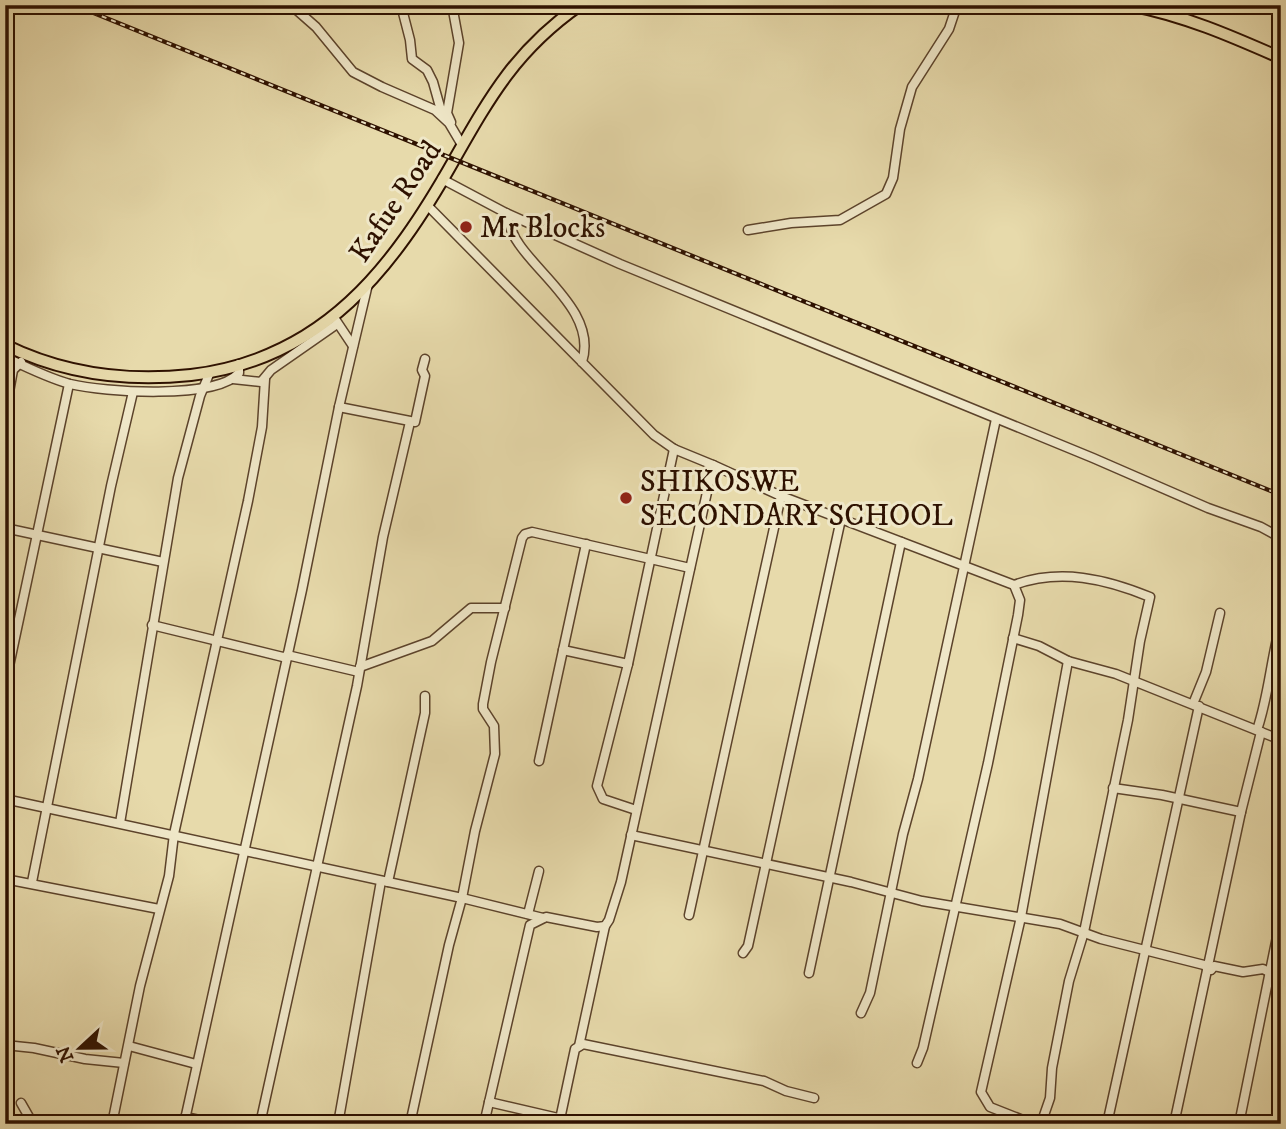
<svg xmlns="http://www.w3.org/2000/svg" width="1286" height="1129" viewBox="0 0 1286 1129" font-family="'IM FELL DW Pica',serif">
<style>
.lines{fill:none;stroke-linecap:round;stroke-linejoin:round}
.minor-casing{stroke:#5c432b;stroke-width:11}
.highway-casing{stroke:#2e1100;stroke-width:14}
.minor{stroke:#efe7c8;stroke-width:8}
.highway{stroke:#e7daab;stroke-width:10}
.rail-casing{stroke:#2e1100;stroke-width:4.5}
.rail{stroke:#efe7c8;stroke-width:2;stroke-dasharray:5;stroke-linecap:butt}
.poi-dot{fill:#8f2418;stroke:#efe7c8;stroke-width:2.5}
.labels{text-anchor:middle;stroke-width:6;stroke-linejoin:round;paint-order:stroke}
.street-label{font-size:30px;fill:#2e1100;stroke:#efe7c8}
.poi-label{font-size:30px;fill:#2e1100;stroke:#efe7c8;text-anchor:start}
</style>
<rect width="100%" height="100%" fill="#e7daab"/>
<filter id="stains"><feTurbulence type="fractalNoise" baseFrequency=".00286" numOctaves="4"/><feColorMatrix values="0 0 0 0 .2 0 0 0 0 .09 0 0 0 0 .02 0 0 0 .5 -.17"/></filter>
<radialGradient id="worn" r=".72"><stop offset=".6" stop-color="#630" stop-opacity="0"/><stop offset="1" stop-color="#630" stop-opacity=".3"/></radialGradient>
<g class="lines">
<g class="minor-casing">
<g id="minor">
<polyline points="291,5 316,27 353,72 382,87 435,110 449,123 462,145"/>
<polyline points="401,5 410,40 412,59 427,70 433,82 442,114"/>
<polyline points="451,122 447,113 459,43 452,5"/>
<polyline points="442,179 506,213 620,264 1093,458 1208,508 1261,527 1281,538"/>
<polyline points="427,205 654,435 674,449 713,465 621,882 609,920 605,926 597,927 546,917 530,925 484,1124"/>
<path d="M506,213c3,11 6,22 13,31 23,34 78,71 63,118"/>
<polyline points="748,230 791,223 840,220 886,194 893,178 900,129 912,87 949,29 957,5"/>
<polyline points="335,319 353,346"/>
<path d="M5,357c21,10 43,21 65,27 34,8 145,16 169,-11v-9"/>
<polyline points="233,379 261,382 271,370 337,324"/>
<polyline points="339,407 415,422 425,376 422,370 425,359"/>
<polyline points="5,414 13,370 21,362"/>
<polyline points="713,465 781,496 1014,585 1020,600 1018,615 988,763 923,1048 917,1063"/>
<polyline points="5,528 163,562"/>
<path d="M1014,585c46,-17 92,-6 136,12l-10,44 -12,79 -44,212 -15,49 -17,87 -2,30 -9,26"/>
<polyline points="152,625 287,658"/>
<polyline points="1013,638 1039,646 1068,661 1116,674 1281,740"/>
<polyline points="563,650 628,664"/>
<polyline points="287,655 359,672"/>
<polyline points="360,667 432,641 471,608 505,608"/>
<polyline points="5,685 69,384"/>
<polyline points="1193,704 1206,672 1220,613"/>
<path d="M1257,730c12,-35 14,-72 24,-108"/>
<polyline points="539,761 586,544"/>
<polyline points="1113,788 1162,795 1241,812"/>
<polyline points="5,799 462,898 543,918"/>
<polyline points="636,810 603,799 597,786 628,664 674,449"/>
<polyline points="120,823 178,478 200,396 210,372"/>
<polyline points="631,835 851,882 922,901 1060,924 1101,939 1208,966"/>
<polyline points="5,879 159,909"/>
<polyline points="32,882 111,486 133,392"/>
<polyline points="388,882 425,713 425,696"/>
<polyline points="528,914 539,871"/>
<polyline points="689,915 781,496"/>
<polyline points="743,953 748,946 841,519"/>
<polyline points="1207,969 1211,970 1214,966 1243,972 1263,969 1269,972"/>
<polyline points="809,973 901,542"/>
<polyline points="861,1013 870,993 903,834 918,779 996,419"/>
<polyline points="5,1045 34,1048 85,1059 124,1063"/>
<polyline points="129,1046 196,1064"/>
<polyline points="579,1046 605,926"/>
<polyline points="489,1102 584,1124"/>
<polyline points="21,1103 33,1124"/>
<polyline points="185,1117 218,1124"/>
<polyline points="112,1124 140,986 169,876 174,834 248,501 262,427 265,379"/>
<polyline points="184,1124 302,590 339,407 368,284"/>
<polyline points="260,1124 357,686 383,537 410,422"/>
<polyline points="338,1124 381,881"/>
<polyline points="410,1124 449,945 462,898 475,831 495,754 494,726 483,709 483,704 491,662 522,538 525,534 532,532 690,568"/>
<polyline points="559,1124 575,1049 583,1044 764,1081 786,1091 814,1098"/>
<polyline points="1033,1124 990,1107 981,1092 1021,917 1068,661"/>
<polyline points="1107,1124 1199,706"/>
<polyline points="1174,1124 1241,812 1261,732"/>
<polyline points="1239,1124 1281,917"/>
</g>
</g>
<g class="highway-casing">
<g id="highway">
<path d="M1129,5c54,10 102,31 152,53"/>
<path d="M5,345c59,29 121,37 186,30 133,-16 202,-107 263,-215 37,-65 63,-111 126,-155"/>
</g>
</g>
<use href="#minor" class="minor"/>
<use href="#highway" class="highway"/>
<g class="rail-casing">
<polyline id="rail" points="74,5 1281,495"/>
</g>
<use href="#rail" class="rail"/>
</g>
<g class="poi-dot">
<circle cx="466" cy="227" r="7"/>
<circle cx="626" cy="498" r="7"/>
</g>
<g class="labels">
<g class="street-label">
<text transform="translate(395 201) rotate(-56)" y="10">Kafue Road</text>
</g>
<g class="poi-label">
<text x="480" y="237">Mr Blocks</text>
<text x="640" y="491">SHIKOSWE<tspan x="640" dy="34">SECONDARY SCHOOL</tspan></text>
</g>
</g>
<rect width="1286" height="1129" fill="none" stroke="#e7daab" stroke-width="28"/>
<rect x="7" y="7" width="1272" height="1115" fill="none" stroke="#2e1100" stroke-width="3.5"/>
<rect x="14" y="14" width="1258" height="1101" fill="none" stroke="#2e1100" stroke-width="2"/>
<g transform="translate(80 1048) rotate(248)" stroke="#efe7c8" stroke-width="5" paint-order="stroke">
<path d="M0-5L12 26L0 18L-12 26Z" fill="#2e1100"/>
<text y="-10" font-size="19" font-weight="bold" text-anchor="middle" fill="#2e1100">N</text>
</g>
<rect width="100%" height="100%" filter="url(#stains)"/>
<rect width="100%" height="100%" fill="url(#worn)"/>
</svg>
